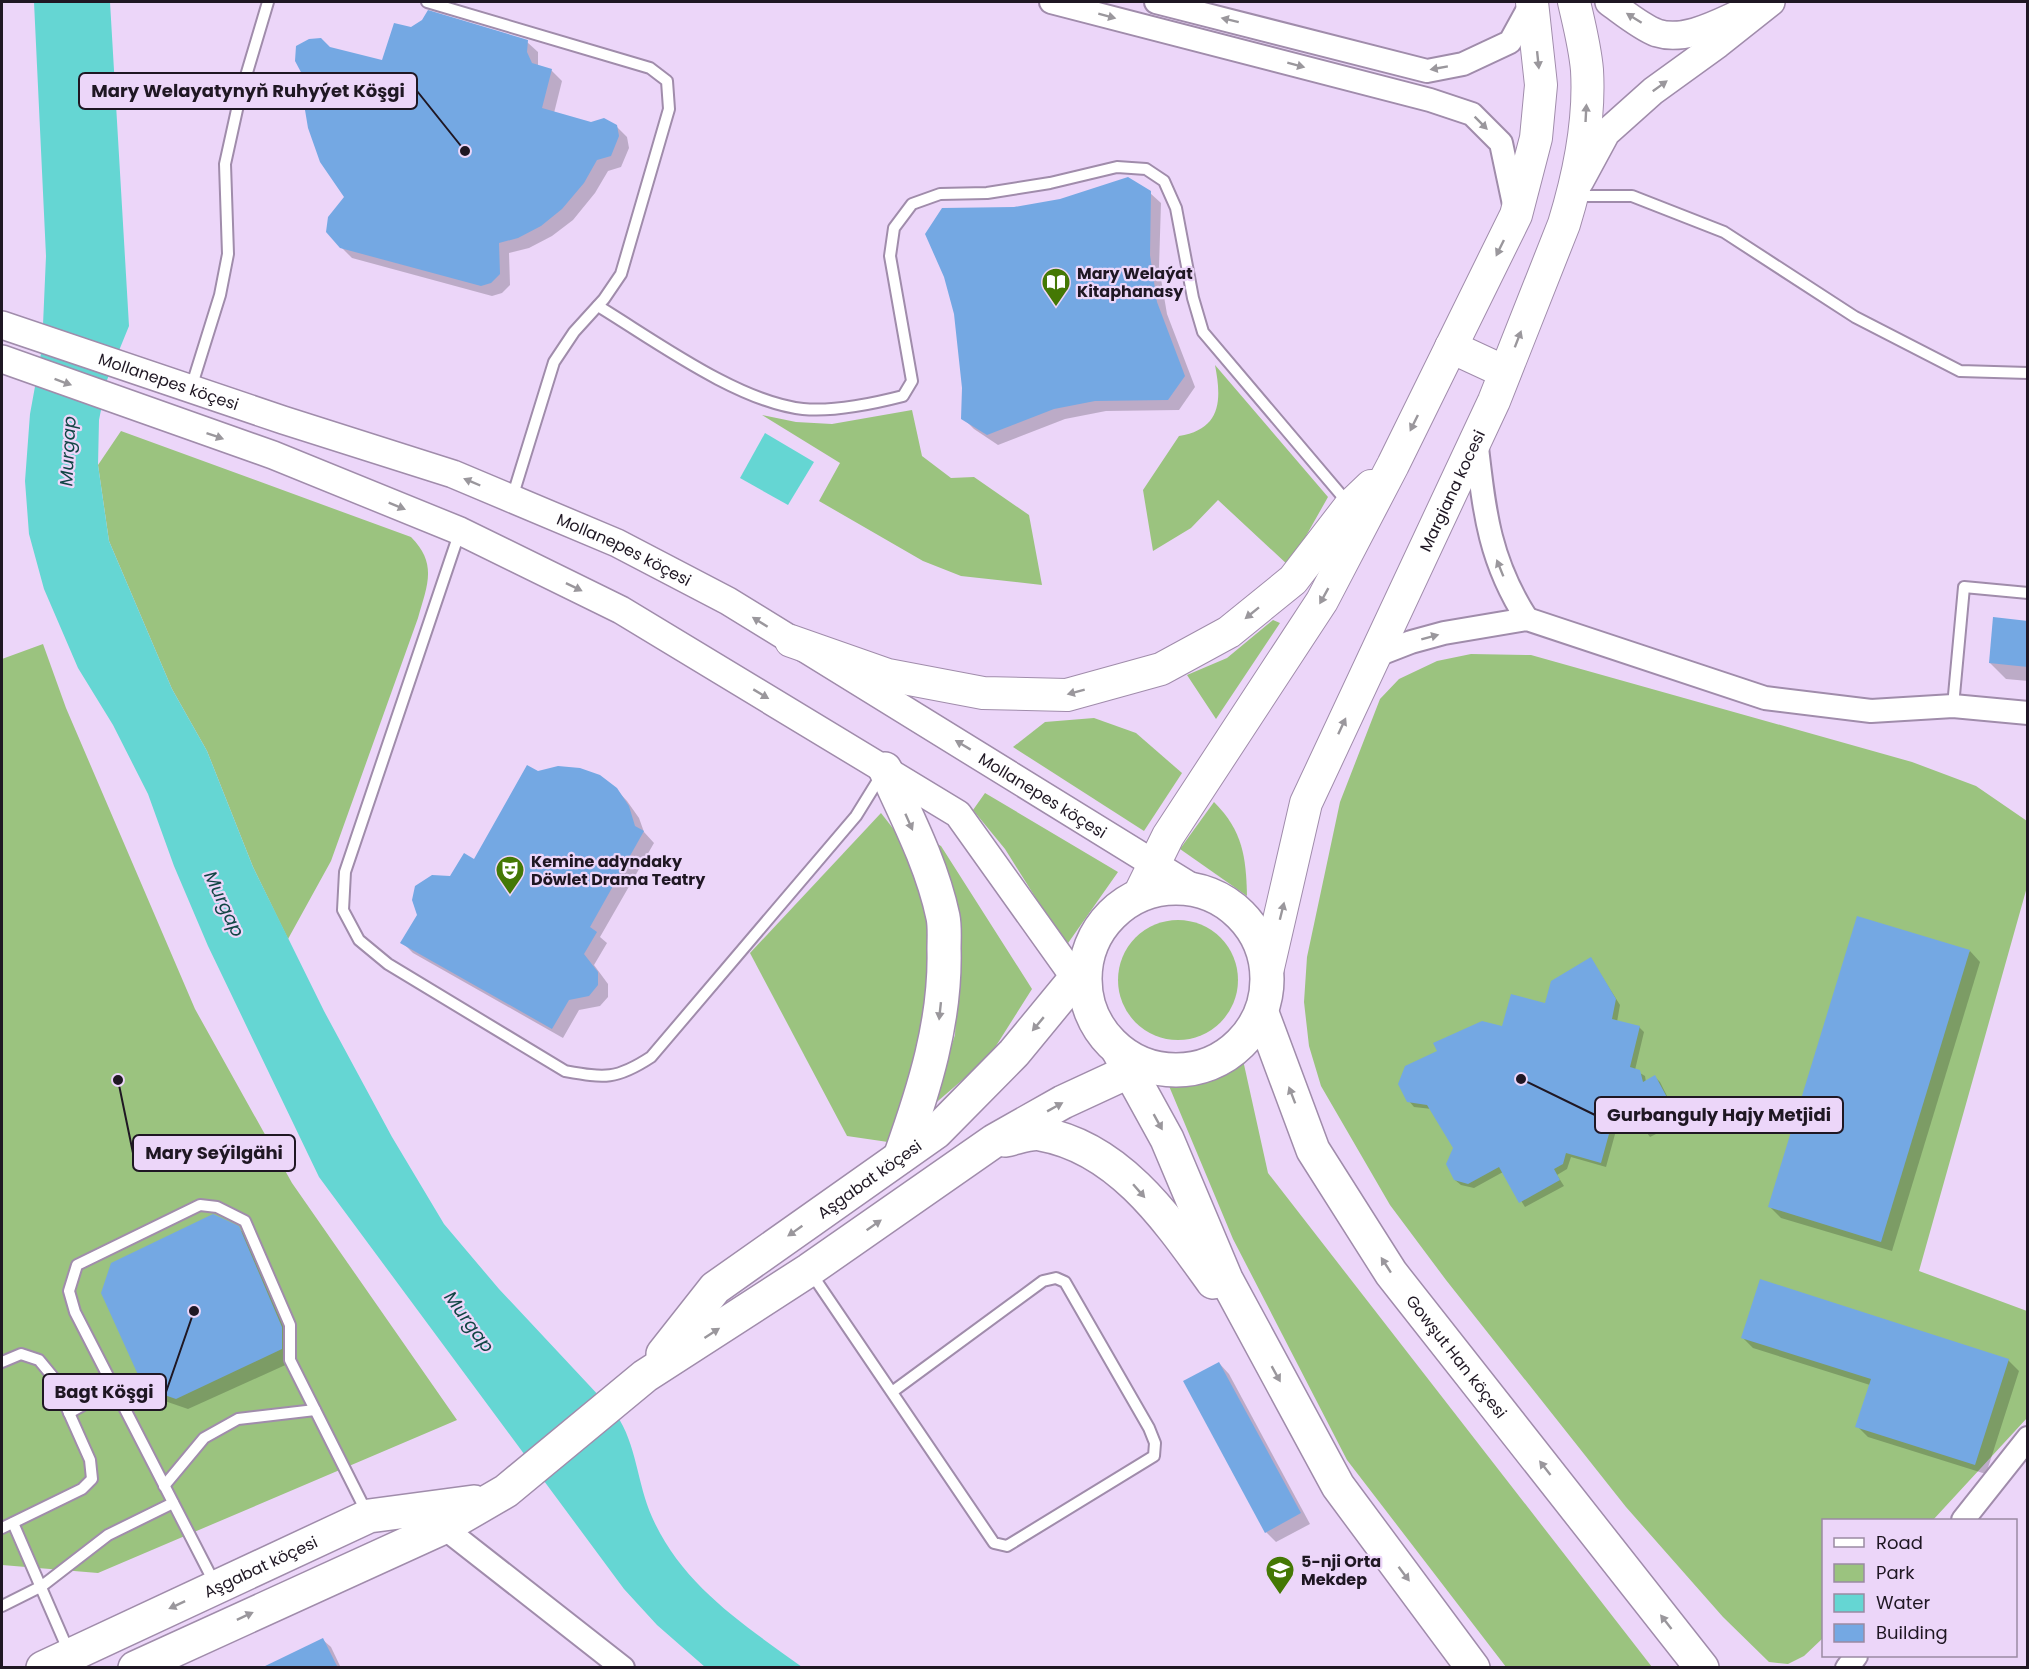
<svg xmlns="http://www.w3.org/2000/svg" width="2029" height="1669" viewBox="0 0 2029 1669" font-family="Poppins,sans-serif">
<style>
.green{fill:#9bc37f}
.water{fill:#65d6d3}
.shadow{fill:#0003}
.building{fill:#74a8e3}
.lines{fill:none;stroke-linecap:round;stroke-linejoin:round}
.service-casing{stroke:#a08cab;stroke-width:14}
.minor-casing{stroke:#a08cab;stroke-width:26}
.tertiary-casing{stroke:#a08cab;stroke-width:30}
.secondary-casing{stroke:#a08cab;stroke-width:34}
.primary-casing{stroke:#a08cab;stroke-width:36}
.service{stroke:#fff;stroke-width:10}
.minor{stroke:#fff;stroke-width:22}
.tertiary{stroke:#fff;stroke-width:27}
.secondary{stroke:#fff;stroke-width:32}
.primary{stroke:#fff;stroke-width:33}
.oneway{fill:#9a979c}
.labels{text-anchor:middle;stroke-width:4.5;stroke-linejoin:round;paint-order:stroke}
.poi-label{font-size:16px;font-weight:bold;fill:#1f1723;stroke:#ecd6f9;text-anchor:start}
.street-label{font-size:16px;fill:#1f1723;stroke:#ecd6f9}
.water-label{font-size:18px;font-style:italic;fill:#104544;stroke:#ecd6f9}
.leader{fill:none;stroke:#1f1723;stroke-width:2}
.callout-dot{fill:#1f1723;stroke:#ecd6f9;stroke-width:2}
.callout{fill:#ecd6f9;stroke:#1f1723;stroke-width:2}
.callout-label{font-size:18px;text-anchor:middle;font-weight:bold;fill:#1f1723}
</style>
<rect width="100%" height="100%" fill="#ecd6f9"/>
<g class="green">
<path d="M1215,365l113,132 -39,69 -71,-66 -27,28 -38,23 -10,-61 36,-54c42,-7 43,-35 36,-71z"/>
<polygon points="912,410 922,456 951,478 974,477 1029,515 1042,585 961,576 923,561 819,501 840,463 762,415 796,422 832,424"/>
<path d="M121,431l290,106c27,27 16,49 7,81l-87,243 -43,78 -35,-72 -46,-116 -35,-62 -63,-148 -11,-76z"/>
<polygon points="1273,620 1280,623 1216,719 1187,675 1227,658"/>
<polygon points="43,644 66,708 195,1009 292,1183 457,1420 98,1573 2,1565 2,659"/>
<polygon points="1471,654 1531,655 1912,762 1976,786 2027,821 2027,887 1919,1271 2027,1311 2027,1418 1933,1520 1824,1520 1823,1638 1804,1656 1788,1664 1769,1662 1723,1617 1626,1507 1446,1280 1390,1205 1321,1086 1309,1046 1304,1002 1307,957 1340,802 1380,699 1399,679 1437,661"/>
<polygon points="1094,718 1136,733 1182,773 1144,831 1013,747 1045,722"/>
<polygon points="985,793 1118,872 1066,946 1005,849 973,810"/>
<path d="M1214,802c29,29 32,55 33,94l-67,-47z"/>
<polygon points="881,813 909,849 925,906 938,974 923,1058 888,1142 847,1136 750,953"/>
<polygon points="921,835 941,846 1032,989 989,1057 931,1107 955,1035 957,993"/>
<circle cx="1178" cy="980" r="60"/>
<polygon points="1243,1060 1268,1173 1652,1667 1506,1667 1347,1460 1233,1239 1169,1086 1218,1079"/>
</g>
<g class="water">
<path d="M34,2h76l19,324 -22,54 -8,40 -1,45 11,76 63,148 35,62 46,116 71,144 68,126 52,87 55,65 117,125c21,31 21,69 36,103 30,68 92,108 150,150h-97l-48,-42 -33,-36 -305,-412 -111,-231 -34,-80 -26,-72 -35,-69 -35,-57 -34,-79 -15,-55 -4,-53 5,-67 12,-66 4,-92z"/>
<polygon points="765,433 814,462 788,505 740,478"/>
</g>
<g class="shadow">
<polygon points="411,29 527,42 538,52 538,66 551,70 562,81 554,113 591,124 616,126 627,137 629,148 621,167 608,171 595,193 573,220 552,236 529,248 509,253 510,285 502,293 492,296 352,258 341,247 345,197 330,49 383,62"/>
<polygon points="1150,193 1161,203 1159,267 1167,314 1195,387 1179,410 1106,411 1065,419 998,445 974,429 963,418 1014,208"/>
<polygon points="2028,622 2028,681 2006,679 1990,663"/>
<polygon points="537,772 616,789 627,801 639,818 644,832 654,843 600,937 607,943 594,965 608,984 608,997 600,1006 579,1010 563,1038 413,953 402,942 451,878 474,861"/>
<polygon points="1970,951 1980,962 1892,1251 1781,1218 1770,1207"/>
<polygon points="1591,959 1620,1005 1617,1022 1639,1027 1644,1032 1635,1070 1645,1076 1646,1082 1655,1077 1660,1082 1680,1122 1650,1137 1642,1126 1631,1131 1617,1127 1606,1167 1571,1157 1567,1169 1557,1175 1564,1186 1525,1207 1503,1172 1474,1188 1461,1185 1455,1180 1454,1148 1432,1109 1414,1107 1409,1101 1503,1028 1546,1005"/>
<polygon points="238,1228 250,1239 293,1338 292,1362 188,1409 156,1398 145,1387"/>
<polygon points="1743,1338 2008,1360 2019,1371 1986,1474 1868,1437 1857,1426 1870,1385 1753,1348"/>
<polygon points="1219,1363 1229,1374 1310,1524 1276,1542 1266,1532"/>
<polygon points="323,1640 331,1647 341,1668 265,1668"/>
</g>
<g class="building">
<polygon points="428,10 528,40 527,52 532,63 552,69 542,108 591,122 604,118 617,125 619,136 611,156 597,160 584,183 562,209 541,226 518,238 499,243 500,274 491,283 481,286 340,248 326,232 328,217 344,197 320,162 308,128 302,92 303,76 295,61 296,46 309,39 321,38 330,47 382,60 394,23 411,27 422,20"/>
<polygon points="1128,177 1151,191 1150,255 1157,302 1185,376 1168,400 1095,401 1054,409 987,435 961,419 962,388 954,314 944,277 925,234 942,208 1014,207 1060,199"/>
<polygon points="1993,617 2028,621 2028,667 1989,663"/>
<polygon points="527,765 538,771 558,766 580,768 600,775 617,788 629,806 635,826 644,831 590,927 597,932 584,954 598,972 598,985 589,996 569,1000 552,1029 400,943 417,915 412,900 415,886 432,875 450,876 464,853 474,859"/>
<polygon points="1857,916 1970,950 1881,1242 1768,1207"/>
<polygon points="1591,957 1616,999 1612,1019 1640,1026 1630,1067 1640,1070 1643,1082 1655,1075 1677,1116 1644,1133 1637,1121 1626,1127 1612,1123 1601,1163 1566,1153 1563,1164 1554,1169 1560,1180 1519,1203 1499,1167 1468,1184 1454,1180 1446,1164 1453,1148 1427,1105 1407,1102 1398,1084 1405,1066 1437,1051 1433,1043 1482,1021 1502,1026 1511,994 1545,1003 1551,981"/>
<polygon points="213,1214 239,1226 282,1327 282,1349 176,1399 144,1388 101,1293 111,1263"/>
<polygon points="1760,1279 2009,1359 1975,1465 1855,1427 1871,1379 1741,1338"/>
<polygon points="1219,1362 1301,1513 1265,1533 1183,1381"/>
<polygon points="323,1638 338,1668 261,1668"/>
</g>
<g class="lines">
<g class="service-casing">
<g id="service">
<polyline points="427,2 650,68 667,81 669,109 621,274 604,299 574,332 554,362 512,498"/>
<polyline points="1576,196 1632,196 1724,232 1855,317 1960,371 2028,373"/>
<path d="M598,306c56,34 140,96 205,103 32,3 69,-5 100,-13l9,-15 -22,-125 4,-28 18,-24 28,-10 47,-1 63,-10 67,-16 29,2 18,12 12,27 17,90 10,34 145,171"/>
<polyline points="191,388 220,295 228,254 225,164 240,96 268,2"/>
<path d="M460,531l-115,341 -2,38 16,30 29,24 177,107c40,7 51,9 86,-14l205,-241 26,-42"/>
<polyline points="1953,706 1964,587 2028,593"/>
<polyline points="811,1273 994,1543 1007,1546 1154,1456 1155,1443 1149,1428 1065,1282 1056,1278 1043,1281 892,1392"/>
<polyline points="2,1362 21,1354 39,1360 53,1377 90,1460 92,1479 82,1489 2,1528"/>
<polyline points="69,1413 114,1388"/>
<polyline points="164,1486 204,1438 238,1419 315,1410"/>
<polyline points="13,1523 69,1652"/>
<polyline points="215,1584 75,1312 69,1291 77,1265 200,1205 217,1207 245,1221 290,1325 290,1360 367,1513"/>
<polyline points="2,1606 42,1586 108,1535 173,1503"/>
</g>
</g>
<g class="minor-casing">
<g id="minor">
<polyline points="1051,2 1430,100 1472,114 1501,143 1515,209"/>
<polyline points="1156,2 1427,71 1463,64 1510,42 1532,2"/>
<path d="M1476,439c8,69 12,120 51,180"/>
<polyline points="1375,656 1411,642 1444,633 1527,619 1765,698 1871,711 1953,706 2028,713"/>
<polyline points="433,1519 623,1668"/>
<polyline points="1963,1520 2028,1438"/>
<polyline points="1847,1668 1856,1656"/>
</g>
</g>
<g class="tertiary-casing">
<g id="tertiary">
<path d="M1609,2c14,10 32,25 48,31 28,9 61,-10 86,-21"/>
<polyline points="1580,181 1606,133 1653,91 1718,44 1771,2"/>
<path id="s1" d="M2,325l281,95 170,54 164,69 111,58 465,287"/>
<polyline points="2,359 273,455 460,531 621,610 958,814 1085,992"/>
</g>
</g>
<g class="secondary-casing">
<g id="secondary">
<polyline points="1451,347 1505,372"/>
<polyline points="791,641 888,675 983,693 1067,695 1161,669 1229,632 1293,580 1350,506 1371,486"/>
<polyline points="1139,895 1168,836 1322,601 1393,465 1516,215 1536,138 1541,85 1532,2"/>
<path id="s2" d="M1268,968l38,-165 188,-402 70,-177c15,-49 26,-104 23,-154 -2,-23 -8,-46 -13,-68"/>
</g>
</g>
<g class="primary-casing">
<g id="primary">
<path d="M885,769c22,48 47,96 58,148 2,10 1,22 1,32 2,72 -20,141 -44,208"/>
<circle cx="1176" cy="979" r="91"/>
<path id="s3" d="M1262,1013l51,137 78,123 311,395"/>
<polyline points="1118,1050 1167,1139 1226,1279 1338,1486 1473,1668"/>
<path d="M1005,1140c11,-2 26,-8 36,-6 79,14 128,87 172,148"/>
<path id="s4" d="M663,1354l52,-66 221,-156 78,-79 70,-85"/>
<path id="s5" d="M43,1668l326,-152 105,-14"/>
<polyline points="135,1668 444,1527 506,1491 645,1376 809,1270 994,1141 1063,1102 1143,1065"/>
</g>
</g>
<use href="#service" class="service"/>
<use href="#minor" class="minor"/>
<use href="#tertiary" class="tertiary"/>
<use href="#secondary" class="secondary"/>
<use href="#primary" class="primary"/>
</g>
<defs><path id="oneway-solid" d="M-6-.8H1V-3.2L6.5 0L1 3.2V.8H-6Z" transform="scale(1.5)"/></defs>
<g class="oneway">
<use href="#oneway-solid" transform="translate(1107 16) rotate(15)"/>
<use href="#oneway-solid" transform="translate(1634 18) rotate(-148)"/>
<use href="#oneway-solid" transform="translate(1230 20) rotate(-166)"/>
<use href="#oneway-solid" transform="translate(1538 60) rotate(84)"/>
<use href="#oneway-solid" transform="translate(1296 65) rotate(15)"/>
<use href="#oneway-solid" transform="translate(1439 68) rotate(170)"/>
<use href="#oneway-solid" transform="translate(1660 86) rotate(-36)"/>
<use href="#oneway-solid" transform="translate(1586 113) rotate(-87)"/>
<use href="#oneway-solid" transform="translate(1481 123) rotate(45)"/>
<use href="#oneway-solid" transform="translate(1500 248) rotate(116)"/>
<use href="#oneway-solid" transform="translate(1518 339) rotate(-69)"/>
<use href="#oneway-solid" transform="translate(63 382) rotate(20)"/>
<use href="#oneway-solid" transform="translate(1414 423) rotate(116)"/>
<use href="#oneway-solid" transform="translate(215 436) rotate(19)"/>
<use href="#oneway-solid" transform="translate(472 482) rotate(-157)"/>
<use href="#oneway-solid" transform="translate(397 506) rotate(22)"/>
<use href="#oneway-solid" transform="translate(1500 568) rotate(-112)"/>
<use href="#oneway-solid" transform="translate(574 587) rotate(26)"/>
<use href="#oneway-solid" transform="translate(1324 596) rotate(119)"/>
<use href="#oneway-solid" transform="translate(1252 613) rotate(141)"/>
<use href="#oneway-solid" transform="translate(760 622) rotate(-148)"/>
<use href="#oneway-solid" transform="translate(1430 637) rotate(-15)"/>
<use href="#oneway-solid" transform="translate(1076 692) rotate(165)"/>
<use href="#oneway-solid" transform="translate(761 694) rotate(31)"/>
<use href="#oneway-solid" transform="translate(1342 726) rotate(-65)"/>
<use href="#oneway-solid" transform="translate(963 745) rotate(-149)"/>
<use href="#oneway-solid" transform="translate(909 822) rotate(66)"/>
<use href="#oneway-solid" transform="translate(1282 911) rotate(-76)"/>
<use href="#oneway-solid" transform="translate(940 1011) rotate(96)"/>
<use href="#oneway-solid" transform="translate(1038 1024) rotate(130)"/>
<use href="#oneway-solid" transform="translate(1292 1095) rotate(-111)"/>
<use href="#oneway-solid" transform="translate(1055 1107) rotate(-29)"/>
<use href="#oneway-solid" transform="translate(1158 1122) rotate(61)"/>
<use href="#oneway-solid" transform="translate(1139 1191) rotate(49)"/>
<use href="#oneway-solid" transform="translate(874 1225) rotate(-35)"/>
<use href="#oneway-solid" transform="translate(795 1231) rotate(145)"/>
<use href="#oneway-solid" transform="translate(1386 1265) rotate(-123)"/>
<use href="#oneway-solid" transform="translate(712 1333) rotate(-33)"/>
<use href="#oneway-solid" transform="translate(1276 1374) rotate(61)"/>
<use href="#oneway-solid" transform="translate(1545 1468) rotate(-128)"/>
<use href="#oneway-solid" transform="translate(1404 1574) rotate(53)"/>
<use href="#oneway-solid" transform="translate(177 1605) rotate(155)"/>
<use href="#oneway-solid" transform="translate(245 1616) rotate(-25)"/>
<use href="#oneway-solid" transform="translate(1666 1622) rotate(-128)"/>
</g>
<defs>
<g id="library-pin" transform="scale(1.5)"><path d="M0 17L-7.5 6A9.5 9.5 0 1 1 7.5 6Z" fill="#447804" stroke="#ecd6f9"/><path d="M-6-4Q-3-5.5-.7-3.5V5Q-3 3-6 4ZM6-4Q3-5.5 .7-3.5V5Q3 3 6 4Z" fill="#fff"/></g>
<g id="theatre-pin" transform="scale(1.5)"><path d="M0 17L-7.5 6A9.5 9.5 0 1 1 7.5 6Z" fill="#447804" stroke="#ecd6f9"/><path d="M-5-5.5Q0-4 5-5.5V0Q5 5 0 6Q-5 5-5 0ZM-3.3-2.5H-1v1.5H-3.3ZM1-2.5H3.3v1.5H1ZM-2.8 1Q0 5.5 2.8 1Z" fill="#fff"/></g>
<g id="school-pin" transform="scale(1.5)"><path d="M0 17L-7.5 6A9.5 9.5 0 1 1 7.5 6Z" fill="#447804" stroke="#ecd6f9"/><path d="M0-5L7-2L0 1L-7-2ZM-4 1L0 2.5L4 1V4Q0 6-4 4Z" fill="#fff"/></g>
</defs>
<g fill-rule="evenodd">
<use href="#library-pin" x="1056" y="282"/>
<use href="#theatre-pin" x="510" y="870"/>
<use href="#school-pin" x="1280" y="1570"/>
</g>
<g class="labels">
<g class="poi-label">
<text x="1077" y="279">Mary Welaýat<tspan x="1077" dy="18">Kitaphanasy</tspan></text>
<text x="531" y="867">Kemine adyndaky<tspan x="531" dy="18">Döwlet Drama Teatry</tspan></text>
<text x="1301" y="1567">5-nji Orta<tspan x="1301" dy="18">Mekdep</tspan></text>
</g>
<g class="street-label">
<text dy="6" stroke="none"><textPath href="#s1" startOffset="176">Mollanepes köçesi</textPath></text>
<text dy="6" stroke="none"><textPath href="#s2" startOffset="514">Margiana kocesi</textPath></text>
<text dy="6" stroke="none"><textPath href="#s1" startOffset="662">Mollanepes köçesi</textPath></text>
<text dy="6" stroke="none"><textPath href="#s1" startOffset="1148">Mollanepes köçesi</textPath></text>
<text dy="6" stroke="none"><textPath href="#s4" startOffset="273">Aşgabat köçesi</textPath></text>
<text dy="6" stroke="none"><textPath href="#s3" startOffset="398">Gowşut Han köçesi</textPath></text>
<text dy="6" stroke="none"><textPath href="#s5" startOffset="240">Aşgabat köçesi</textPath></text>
</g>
<g class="water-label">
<text transform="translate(68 451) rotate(-87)" y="6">Murgap</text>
<text transform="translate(224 904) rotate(65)" y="6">Murgap</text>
<text transform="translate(469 1322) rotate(54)" y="6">Murgap</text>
</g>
</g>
<path class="leader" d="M465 151L417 91M1521 1079L1595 1115M118 1080L133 1153M194 1311L166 1392"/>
<g class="callout-dot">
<circle cx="465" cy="151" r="6"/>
<circle cx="1521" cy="1079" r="6"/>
<circle cx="118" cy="1080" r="6"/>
<circle cx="194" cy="1311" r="6"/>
</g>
<g class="callout">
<rect x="79" y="73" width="338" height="36" rx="6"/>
<rect x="1595" y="1097" width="248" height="36" rx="6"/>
<rect x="133" y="1135" width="162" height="36" rx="6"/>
<rect x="43" y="1374" width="123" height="36" rx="6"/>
</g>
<g class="callout-label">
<text x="248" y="97">Mary Welayatynyň Ruhyýet Köşgi</text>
<text x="1719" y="1121">Gurbanguly Hajy Metjidi</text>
<text x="214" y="1159">Mary Seýilgähi</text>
<text x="104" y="1398">Bagt Köşgi</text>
</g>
<rect width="2029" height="1669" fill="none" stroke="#1f1723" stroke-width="6"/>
<rect x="1822" y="1519" width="195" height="138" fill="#ecd6f9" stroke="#9a8aa3" stroke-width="1.5"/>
<rect x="1834" y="1538" width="30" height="9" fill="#ffffff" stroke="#9a8aa3" stroke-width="1.5"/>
<text x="1876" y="1549" font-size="18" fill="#1f1723">Road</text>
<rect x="1834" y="1564" width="30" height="18" fill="#9bc37f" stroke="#9a8aa3" stroke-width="1.5"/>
<text x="1876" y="1579" font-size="18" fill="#1f1723">Park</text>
<rect x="1834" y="1594" width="30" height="18" fill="#65d6d3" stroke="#9a8aa3" stroke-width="1.5"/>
<text x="1876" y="1609" font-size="18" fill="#1f1723">Water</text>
<rect x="1834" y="1624" width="30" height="18" fill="#74a8e3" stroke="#9a8aa3" stroke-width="1.5"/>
<text x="1876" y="1639" font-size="18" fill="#1f1723">Building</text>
</svg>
